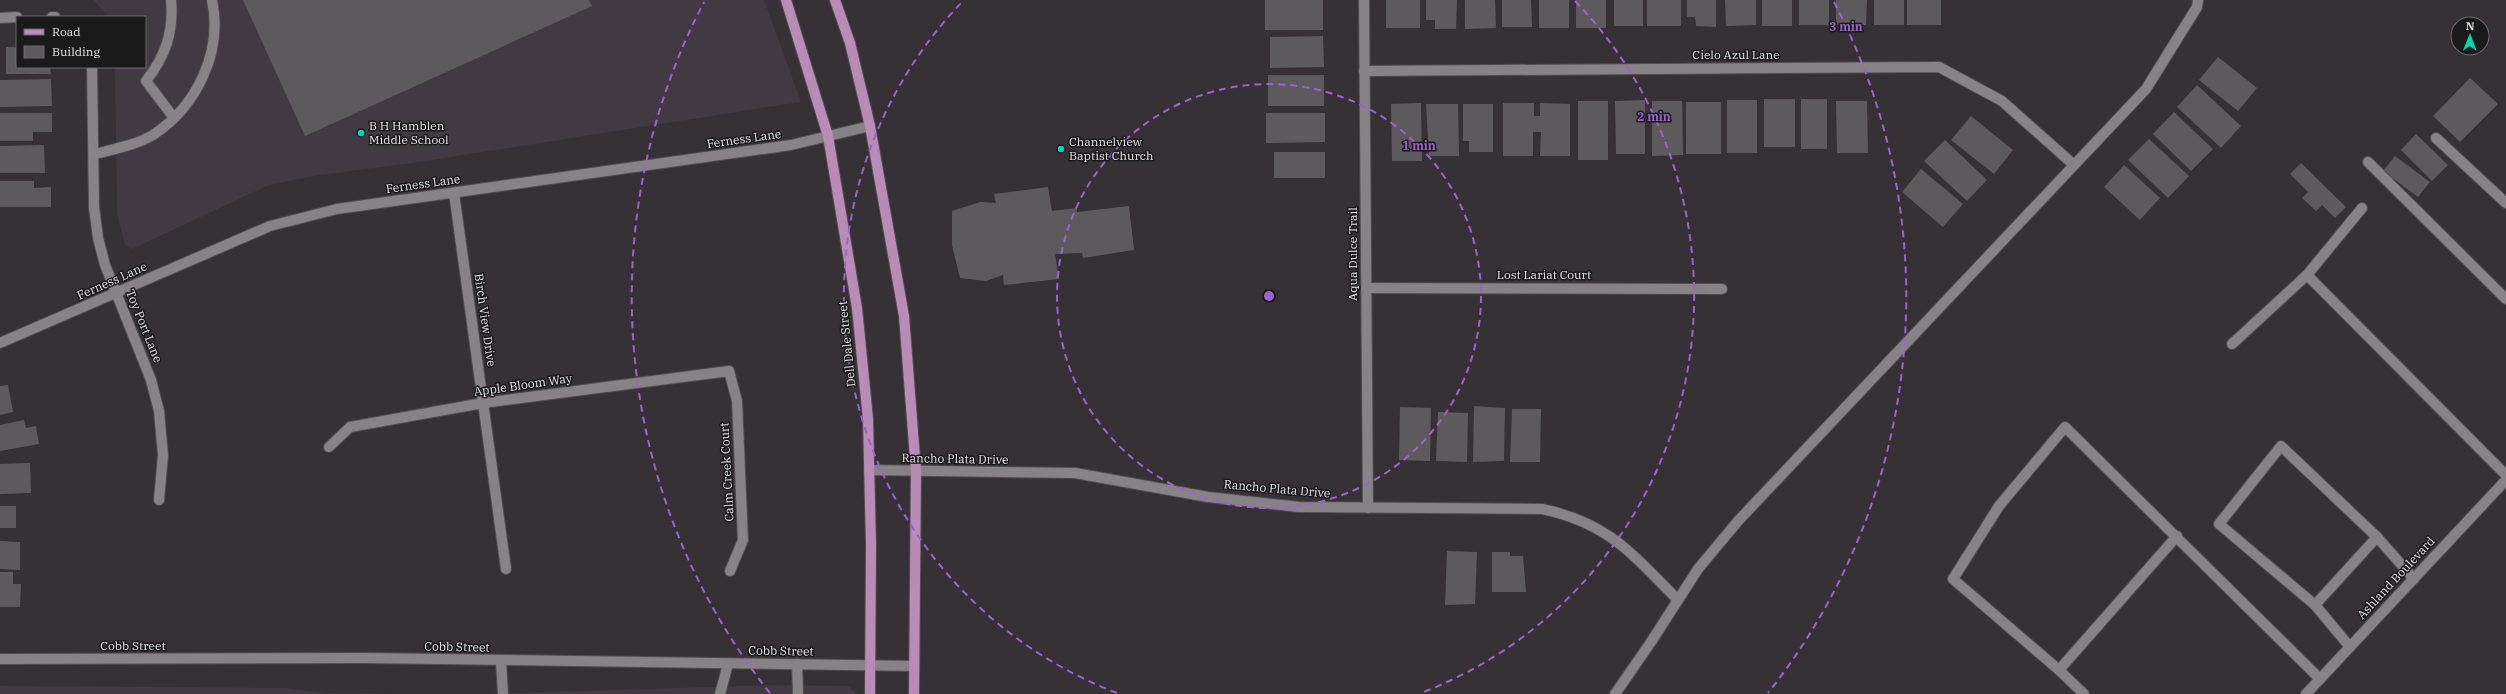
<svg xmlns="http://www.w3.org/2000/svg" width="2506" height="694" viewBox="0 0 2506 694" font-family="'IBM Plex Serif',serif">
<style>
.built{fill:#423a42}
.building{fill:#5d5a5d}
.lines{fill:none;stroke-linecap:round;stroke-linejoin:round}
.minor-casing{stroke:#514e51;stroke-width:12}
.major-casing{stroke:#514e51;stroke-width:12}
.minor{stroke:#868286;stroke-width:10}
.major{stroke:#ba8ab8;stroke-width:10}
.ring{fill:none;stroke:#9b63cb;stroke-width:2;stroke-dasharray:7 5}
.poi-dot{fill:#00d5b7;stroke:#1b1a1b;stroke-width:1.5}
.labels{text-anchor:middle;stroke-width:3;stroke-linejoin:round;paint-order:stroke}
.street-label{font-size:12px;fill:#e6e4e6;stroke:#1b1a1b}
.poi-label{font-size:12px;fill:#e6e4e6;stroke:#1b1a1b;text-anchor:start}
.centre{fill:#9b63cb;stroke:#1b1a1b;stroke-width:2}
.ring-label{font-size:12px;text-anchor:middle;font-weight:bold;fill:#9b63cb;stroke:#1b1a1b;stroke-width:3;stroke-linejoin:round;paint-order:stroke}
</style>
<rect width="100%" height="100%" fill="#353135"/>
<g class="built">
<polygon points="93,0 764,0 801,102 412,163 313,176 269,185 132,249 125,245 117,213 115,67 145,67 145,17 109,17"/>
<polygon points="771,685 849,686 857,694 487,694"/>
<polygon points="0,686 284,688 324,693 416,694 0,694"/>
</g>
<g class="building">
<polygon points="243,0 589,0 592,6 305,136"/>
<rect x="1265" y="0" width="58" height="30"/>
<rect x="1386" y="0" width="34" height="28"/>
<polygon points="1426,0 1457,0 1456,29 1435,29 1435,20 1426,20"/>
<polygon points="1465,0 1495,0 1496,28 1465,29"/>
<polygon points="1502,0 1531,0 1532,27 1502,27"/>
<rect x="1539" y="0" width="30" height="28"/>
<rect x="1576" y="0" width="30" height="28"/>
<rect x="1614" y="0" width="29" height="26"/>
<rect x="1647" y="0" width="34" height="26"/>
<polygon points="1687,0 1716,0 1716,27 1696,26 1695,17 1687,17"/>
<polygon points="1725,0 1756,0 1756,25 1726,26"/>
<rect x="1762" y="0" width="30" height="26"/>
<rect x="1799" y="0" width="30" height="25"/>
<polygon points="1836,0 1867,0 1866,25 1836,25"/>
<rect x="1874" y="0" width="30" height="25"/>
<rect x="1907" y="0" width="34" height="25"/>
<polygon points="1323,36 1324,67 1270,68 1270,37"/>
<polygon points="6,47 17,47 17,67 50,67 51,74 6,74"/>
<polygon points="2218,57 2257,88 2238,111 2199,80"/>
<rect x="1268" y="75" width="56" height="31"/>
<polygon points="2470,78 2498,104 2460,142 2433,116"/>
<polygon points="51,79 52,106 0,107 0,80"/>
<polygon points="2197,85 2241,126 2221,148 2177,107"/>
<rect x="1764" y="99" width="31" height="48"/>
<rect x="1801" y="99" width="26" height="50"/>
<polygon points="1645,100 1645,154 1616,154 1615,101"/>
<rect x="1727" y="100" width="30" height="53"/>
<rect x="1578" y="101" width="30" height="59"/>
<polygon points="1652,101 1682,101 1683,155 1652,156"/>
<polygon points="1836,101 1867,101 1868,153 1837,153"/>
<rect x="1686" y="102" width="35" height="52"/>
<polygon points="1421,103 1422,161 1392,161 1391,104"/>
<polygon points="1503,103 1534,103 1534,116 1540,116 1540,103 1570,104 1570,156 1540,156 1541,132 1533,132 1533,156 1503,156"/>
<polygon points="1426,104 1458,104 1459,156 1429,156"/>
<polygon points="1463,104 1493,104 1493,152 1469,152 1469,141 1463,141"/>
<polygon points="2174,112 2213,149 2191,171 2153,134"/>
<polygon points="0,113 52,113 52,132 33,132 33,141 0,141"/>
<polygon points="1266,113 1325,113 1325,142 1266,143"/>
<polygon points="1971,116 2013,150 1994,174 1951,140"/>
<polygon points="2416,134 2448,165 2432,181 2401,150"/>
<polygon points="2149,139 2189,176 2168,198 2128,160"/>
<polygon points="1945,140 1987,180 1967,201 1924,161"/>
<polygon points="44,145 45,173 0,173 0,146"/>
<rect x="1274" y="152" width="51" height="26"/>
<polygon points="2395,156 2430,182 2418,197 2383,171"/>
<polygon points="2301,163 2346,207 2335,218 2322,205 2316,211 2302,198 2308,192 2290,174"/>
<polygon points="2124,165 2160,198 2140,220 2104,187"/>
<polygon points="1921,169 1963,204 1943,227 1902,192"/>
<polygon points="0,181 34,181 34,188 51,187 51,207 0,207"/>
<polygon points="1048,187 1052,211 1077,208 1077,212 1129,206 1134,250 1083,258 1082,253 1055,254 1059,279 1004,285 1003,275 986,281 960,278 952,245 952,211 980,202 996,203 994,194"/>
<polygon points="8,385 13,412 0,415 0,386"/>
<polygon points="1474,406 1505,408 1504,461 1473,462"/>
<polygon points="1400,407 1431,408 1430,461 1399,460"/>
<polygon points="1512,409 1541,409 1540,462 1510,462"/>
<polygon points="1438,412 1468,413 1467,462 1436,461"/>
<polygon points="24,420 26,428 36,426 39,444 0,451 0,425"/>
<polygon points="30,463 31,493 0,494 0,464"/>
<rect x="0" y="506" width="16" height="22"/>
<polygon points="0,541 20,542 20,570 0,569"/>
<polygon points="1447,551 1477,552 1475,604 1445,605"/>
<polygon points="1492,552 1510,552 1510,556 1523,556 1526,592 1492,592"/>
<polygon points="0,572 13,572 13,584 21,584 20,607 0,607"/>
</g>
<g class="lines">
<g class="minor-casing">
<g id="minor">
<path d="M171,0c3,32 -6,57 -25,81l28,37"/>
<polyline points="1364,0 1368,508"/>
<polyline points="52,17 55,17"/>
<polyline points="0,18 17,17"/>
<polyline points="92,67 94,207 98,238 105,265 151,380 159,411 163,455 159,500"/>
<polyline points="1364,71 1939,67 2002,101 2074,165"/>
<polyline points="2436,138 2506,203"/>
<path d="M95,154c19,-5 41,-9 58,-19 44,-29 70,-83 59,-135"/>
<polyline points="2368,162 2506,299"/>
<polyline points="454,193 506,569"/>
<polyline points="2307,275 2506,475"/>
<polyline points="1366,288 1722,289"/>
<polyline points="0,343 270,226 337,209 791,145 870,126"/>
<polyline points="2232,344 2307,275 2362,208"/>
<polyline points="329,447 350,427 483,403 729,371 737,401 743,540 730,571"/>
<path d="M869,470l206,3 133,24 91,10 243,2c67,14 90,45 136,91"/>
<polyline points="2315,605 2377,537"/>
<polyline points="2350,647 2315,605 2219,524 2281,446 2377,537 2414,579"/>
<polyline points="0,659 365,658 914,666"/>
<polyline points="501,661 503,694"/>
<polyline points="797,664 798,694"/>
<polyline points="2059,670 2177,536"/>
<polyline points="720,694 728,664"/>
<polyline points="1615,694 1651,642 1698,569 1738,521 2146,89 2197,7 2198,0"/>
<polyline points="2084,694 2059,670 1953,579 1999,506 2065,427 2320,679"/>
<polyline points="2306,694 2506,480"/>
</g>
</g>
<g class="major-casing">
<g id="major">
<polyline points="786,0 828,136 857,308 868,419 871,545 870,694"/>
<polyline points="835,0 850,43 870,126 904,316 916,471 914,694"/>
</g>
</g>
<use href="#minor" class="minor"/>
<use href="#major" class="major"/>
</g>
<g class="ring">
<circle cx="1269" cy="296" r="212"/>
<path d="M1117 693A425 425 0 0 1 963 1M1575 1A425 425 0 0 1 1421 693"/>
<path d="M770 693A637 637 0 0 1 704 2M1834 2A637 637 0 0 1 1768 693"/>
</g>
<g class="poi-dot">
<circle cx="361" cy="133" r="4"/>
<circle cx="1061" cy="149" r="4"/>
</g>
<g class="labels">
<g class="street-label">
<text x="1736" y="59">Cielo Azul Lane</text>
<text transform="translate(744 139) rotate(-8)" y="4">Ferness Lane</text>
<text transform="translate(423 184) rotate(-8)" y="4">Ferness Lane</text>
<text transform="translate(1353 254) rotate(-90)" y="4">Aqua Dulce Trail</text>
<text x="1544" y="279">Lost Lariat Court</text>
<text transform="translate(112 281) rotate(-24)" y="4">Ferness Lane</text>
<text transform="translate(485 320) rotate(82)" y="4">Birch View Drive</text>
<text transform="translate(144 326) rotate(68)" y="4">Toy Port Lane</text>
<text transform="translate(847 344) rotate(-96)" y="4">Dell Dale Street</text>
<text transform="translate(523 385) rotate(-8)" y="4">Apple Bloom Way</text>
<text transform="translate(955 459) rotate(1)" y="4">Rancho Plata Drive</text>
<text transform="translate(727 472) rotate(-93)" y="4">Calm Creek Court</text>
<text transform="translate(1277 489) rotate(5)" y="4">Rancho Plata Drive</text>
<text transform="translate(2396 578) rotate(-47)" y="4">Ashland Boulevard</text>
<text x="133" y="650">Cobb Street</text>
<text transform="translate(457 647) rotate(1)" y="4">Cobb Street</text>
<text transform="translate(781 651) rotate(1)" y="4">Cobb Street</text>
</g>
<g class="poi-label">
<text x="369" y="130">B H Hamblen<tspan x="369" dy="14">Middle School</tspan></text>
<text x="1069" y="146">Channelview<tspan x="1069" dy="14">Baptist Church</tspan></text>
</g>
</g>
<circle cx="1269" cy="296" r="6" class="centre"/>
<g class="ring-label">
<text x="1846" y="31">3 min</text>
<text x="1654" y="121">2 min</text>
<text x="1419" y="150">1 min</text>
</g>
<rect x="16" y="16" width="130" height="52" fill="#1b1a1b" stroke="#6c6b6c"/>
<rect x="24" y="29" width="20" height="6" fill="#ba8ab8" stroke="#6c6b6c"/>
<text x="52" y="36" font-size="12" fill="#e6e4e6">Road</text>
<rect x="24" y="46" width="20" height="12" fill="#5d5a5d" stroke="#6c6b6c"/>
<text x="52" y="56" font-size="12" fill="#e6e4e6">Building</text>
<g transform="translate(2470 36) rotate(1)"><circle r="19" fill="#1b1a1b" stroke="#6c6b6c"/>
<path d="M0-3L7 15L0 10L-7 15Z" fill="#00d5b7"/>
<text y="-6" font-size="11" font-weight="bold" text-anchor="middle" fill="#e6e4e6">N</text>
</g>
</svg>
